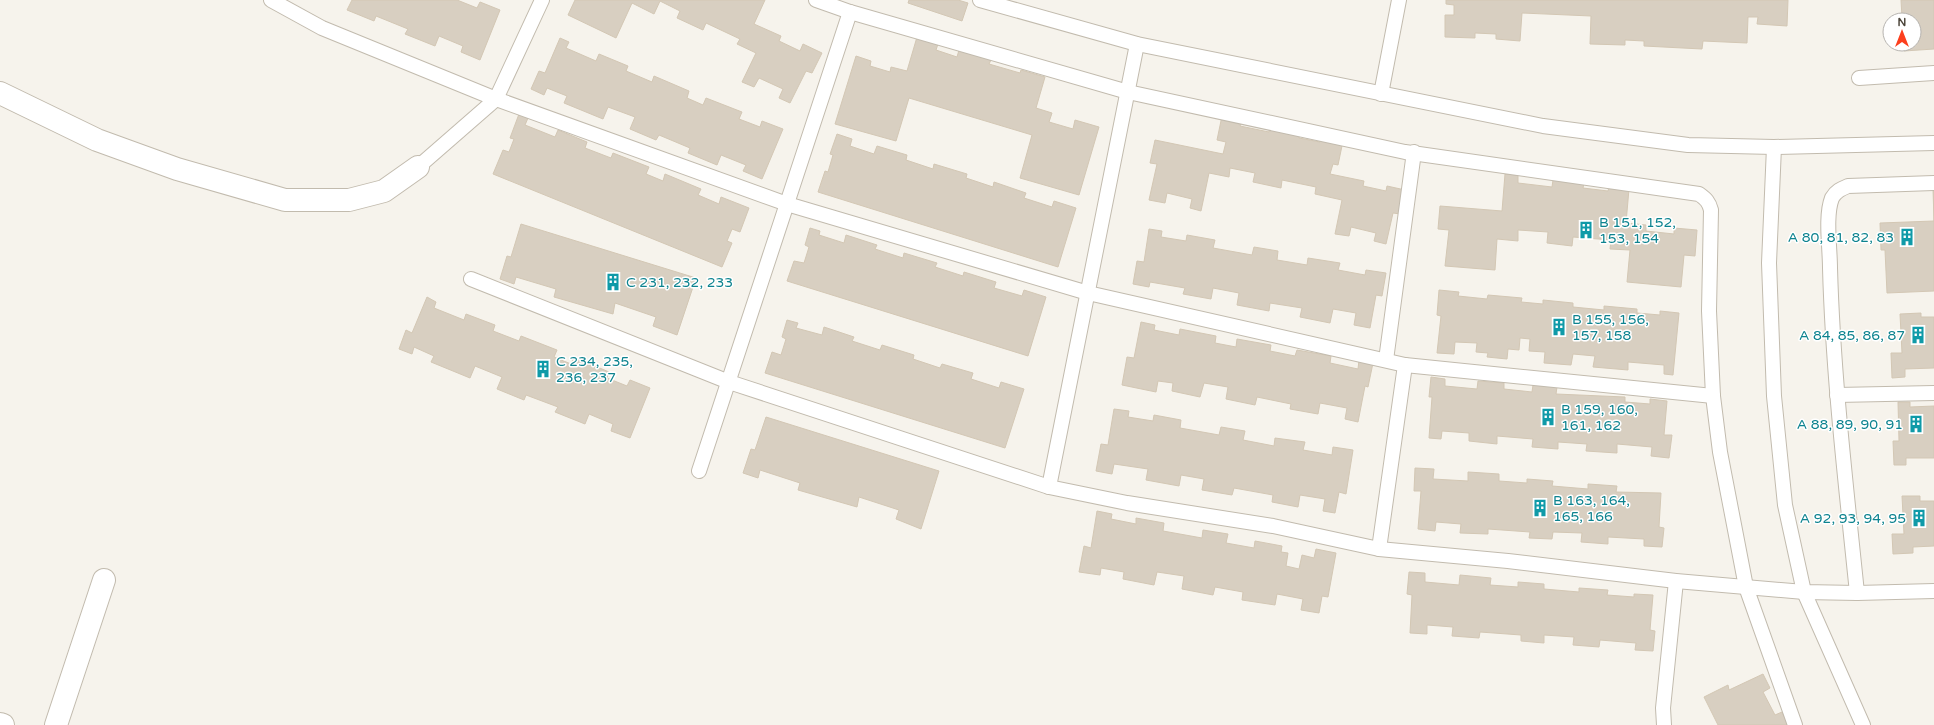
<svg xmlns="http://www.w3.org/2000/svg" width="1934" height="725" viewBox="0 0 1934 725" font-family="'Varela Round',sans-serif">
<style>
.building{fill:#d8cfc1;stroke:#d3c7b4}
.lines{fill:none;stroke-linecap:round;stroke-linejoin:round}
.service-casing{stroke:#c2bbae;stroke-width:16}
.minor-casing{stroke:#c2bbae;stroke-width:24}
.service{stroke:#fff;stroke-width:14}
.minor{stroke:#fff;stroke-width:22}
.labels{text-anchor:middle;stroke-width:3;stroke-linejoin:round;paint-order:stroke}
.culture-label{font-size:14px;fill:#0d838f;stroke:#fff;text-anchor:start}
</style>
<rect width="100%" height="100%" fill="#f6f3ec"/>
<g class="building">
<polygon points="352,0 457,0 477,8 480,2 500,10 480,60 461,52 463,46 439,36 435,46 405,34 408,29 376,16 374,21 347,10"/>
<polygon points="575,0 765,0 754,24 781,36 779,41 800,51 803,44 822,53 812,73 806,71 790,103 779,98 783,89 759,78 754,87 742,82 756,53 737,44 740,39 706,23 703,30 677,18 680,11 660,1 654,14 632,3 616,38 568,15"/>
<polygon points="909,0 958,0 968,3 962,21 908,3"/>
<polygon points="1446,0 1788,0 1787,26 1757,24 1758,17 1748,17 1747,43 1703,41 1702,49 1644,46 1644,41 1625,40 1625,45 1590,44 1591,16 1522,13 1520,41 1496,39 1496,34 1475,33 1475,38 1445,37 1445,15 1454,15 1454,5 1446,4"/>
<polygon points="1901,0 1934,0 1934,49 1904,51 1903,44 1914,44 1914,20 1910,20 1910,18 1902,18"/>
<polygon points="917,37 938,44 936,50 957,57 959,50 991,60 989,64 1020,73 1021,70 1045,77 1036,108 1052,113 1049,122 1073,129 1075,120 1099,127 1079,195 1020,178 1032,135 909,98 896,141 835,124 856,56 871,61 870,66 890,72 891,67 907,71"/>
<polygon points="560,38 569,42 566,48 596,61 599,54 628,66 626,71 652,82 654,76 689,91 687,98 703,105 706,98 742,112 739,119 760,127 762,121 783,129 762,179 743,171 746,165 721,155 717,165 688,153 690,148 659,135 656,140 630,129 635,117 608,107 603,119 564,103 567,96 547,88 544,95 531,89 539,71 545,73"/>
<polygon points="519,114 528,118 525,125 555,137 558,130 587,142 585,148 611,158 613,153 649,167 646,174 663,181 665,174 701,189 698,195 719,204 721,197 749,208 740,232 732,229 727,241 732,243 722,267 493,174 503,150 509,152 514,139 510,138"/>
<polygon points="1222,116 1242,121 1240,126 1269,132 1270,126 1300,133 1299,138 1320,142 1321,136 1343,141 1338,165 1333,164 1330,174 1364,181 1363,186 1386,191 1387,186 1405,190 1400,214 1393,213 1386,244 1374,241 1376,233 1351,227 1349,236 1335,234 1342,200 1315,194 1316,187 1282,180 1281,188 1253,182 1255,173 1230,168 1229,177 1209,173 1201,211 1190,208 1192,199 1167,193 1165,203 1149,200 1157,164 1150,163 1155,140 1223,154 1226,142 1217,140"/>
<polygon points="837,134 852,139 850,146 874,154 877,146 907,155 906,160 933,169 934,164 967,174 966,178 993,187 994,182 1026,193 1024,198 1052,207 1054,201 1076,208 1058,267 818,192 825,171 828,172 833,155 830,154"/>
<polygon points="1505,174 1518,175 1518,183 1552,187 1553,180 1584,183 1583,188 1608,191 1609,187 1629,189 1626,223 1646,225 1646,231 1674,234 1674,228 1697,230 1695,256 1684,255 1681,287 1627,282 1630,250 1610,249 1611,240 1573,237 1572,246 1547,243 1548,232 1518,230 1518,241 1497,239 1495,270 1445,266 1449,230 1438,229 1440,206 1502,211"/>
<polygon points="1933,189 1934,189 1934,291 1887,293 1885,250 1881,250 1880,223 1934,221"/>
<polygon points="521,224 696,278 677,335 653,326 656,317 615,303 613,314 554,297 556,289 516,277 514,284 500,279 507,256 511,257"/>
<polygon points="810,228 820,231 819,235 844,243 846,235 877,245 875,249 903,258 904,253 937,263 935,267 963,276 964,272 996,282 994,288 1022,296 1024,290 1046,297 1028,356 787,281 794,261 804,263 809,247 805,245"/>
<polygon points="1149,229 1162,231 1161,237 1186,241 1187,235 1215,240 1213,248 1252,255 1254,247 1278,251 1277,260 1307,265 1308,258 1340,263 1338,270 1365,275 1366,270 1386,273 1382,296 1376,295 1370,328 1354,325 1356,313 1333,309 1330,323 1300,317 1302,308 1270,303 1269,311 1237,305 1239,293 1213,288 1211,299 1183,294 1185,288 1150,282 1149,287 1133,284 1137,261 1144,262"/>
<polygon points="1439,290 1459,292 1458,296 1487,299 1488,295 1522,298 1521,302 1543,304 1543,300 1573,303 1573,307 1604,310 1604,306 1637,309 1637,313 1660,315 1660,311 1679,313 1673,375 1664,374 1664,365 1628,362 1628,370 1593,367 1595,356 1573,354 1571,365 1544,363 1545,352 1529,351 1530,339 1520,338 1519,350 1508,349 1507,359 1487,357 1488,353 1476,352 1477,343 1455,342 1454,354 1437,353 1441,316 1437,315"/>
<polygon points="427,297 436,302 434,308 464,320 466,314 495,325 493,331 519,341 521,336 557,350 554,357 571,364 574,357 609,372 607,378 627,386 630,380 650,388 630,438 611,431 613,424 589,414 585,424 555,412 558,407 526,395 524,400 497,389 502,377 475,366 470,378 431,362 434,356 414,347 412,354 399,349 406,330 412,333"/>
<polygon points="1921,313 1921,317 1934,317 1934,368 1905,369 1905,377 1892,378 1891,353 1902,353 1900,314"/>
<polygon points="787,320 798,323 796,328 822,335 824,327 854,337 852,341 880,350 882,345 914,355 913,359 940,368 942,364 973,373 971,379 999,388 1001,382 1024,389 1005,448 765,373 772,352 781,355 786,339 782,337"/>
<polygon points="1141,322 1155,325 1154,330 1179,335 1180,329 1216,336 1215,343 1236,347 1237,339 1271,345 1270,351 1295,356 1297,350 1331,356 1330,363 1358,369 1359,360 1373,363 1368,387 1365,386 1358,422 1345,419 1347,408 1320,403 1318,414 1290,409 1291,404 1257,397 1255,405 1226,399 1228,387 1204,383 1200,397 1172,391 1173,383 1158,381 1156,392 1122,385 1127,357 1134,358"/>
<polygon points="1431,377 1445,379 1445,386 1477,389 1478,381 1504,383 1504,389 1532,392 1533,385 1557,387 1556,394 1625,397 1625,402 1650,404 1650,399 1667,401 1664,435 1672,435 1669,458 1651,456 1652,447 1617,444 1617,453 1586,451 1587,444 1558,442 1558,449 1532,447 1533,439 1497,436 1497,444 1469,441 1469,433 1442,431 1441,439 1429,438 1432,397 1429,397"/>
<polygon points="1898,402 1910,402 1910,407 1934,406 1934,458 1906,458 1906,465 1894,465 1893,441 1899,441"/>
<polygon points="1114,409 1129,411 1128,417 1153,421 1154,415 1181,420 1180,428 1219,435 1221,427 1245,431 1243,440 1274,446 1275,438 1305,442 1303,450 1332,455 1333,447 1353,450 1346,494 1339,492 1335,513 1323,511 1325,499 1300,495 1298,507 1272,502 1273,495 1234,488 1232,495 1202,490 1204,479 1181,475 1179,486 1146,480 1148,469 1114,464 1112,474 1096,471 1101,444 1108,445"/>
<polygon points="766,417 939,471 921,529 896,519 899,510 859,497 857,507 798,490 800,483 760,470 758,478 743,473 751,449 755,450"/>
<polygon points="1415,468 1434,469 1433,479 1468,481 1468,472 1499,474 1499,481 1527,483 1527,479 1553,481 1552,486 1588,489 1588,484 1617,486 1616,492 1661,493 1659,527 1664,528 1662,547 1644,546 1644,539 1608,537 1608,544 1581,542 1582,533 1553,532 1552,539 1529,538 1530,532 1488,529 1488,534 1460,533 1461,524 1436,522 1435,531 1418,529 1421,491 1414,491"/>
<polygon points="1902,496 1920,496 1920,501 1934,501 1934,546 1913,547 1913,553 1893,554 1892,534 1904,534"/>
<polygon points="1097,511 1112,514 1111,519 1136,524 1136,518 1164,523 1163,531 1202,538 1203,530 1228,534 1226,543 1254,548 1255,541 1282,546 1281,552 1288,553 1286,566 1299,569 1302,555 1314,558 1316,549 1336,553 1328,597 1322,596 1319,613 1301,610 1303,599 1277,594 1275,605 1242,600 1243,592 1215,587 1213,595 1182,589 1184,576 1157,572 1154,585 1123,579 1124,572 1101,568 1100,575 1079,572 1084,546 1091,548"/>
<polygon points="1409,572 1425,573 1425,582 1459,585 1460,575 1491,578 1490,585 1518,587 1518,582 1544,584 1544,589 1579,592 1579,588 1608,590 1607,595 1634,597 1634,594 1653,595 1650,630 1655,631 1653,651 1635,650 1636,643 1600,640 1599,647 1573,645 1574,637 1544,635 1544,643 1521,641 1521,635 1480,632 1479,638 1452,636 1453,627 1427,625 1427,634 1410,633 1412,595 1407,594"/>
<polygon points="1763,674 1770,688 1763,692 1775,715 1782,712 1788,725 1718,725 1704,697 1728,685 1729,690"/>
</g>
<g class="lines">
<g class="service-casing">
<g id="service">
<polyline points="271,0 322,28 496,99 418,167"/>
<polyline points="542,0 496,99 787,204 1088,293 1405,365 1713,396"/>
<path d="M816,0l34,12 278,80 277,60 294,42c7,5 10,8 12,16l-2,101 4,85 7,56 26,135 49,138"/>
<polyline points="980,0 1137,44 1543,126 1688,145 1774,147 1934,143"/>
<polyline points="1137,44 1049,487 1127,503 1273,526 1379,549 1508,561 1676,581 1804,592 1857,593 1934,591"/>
<polyline points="1859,78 1934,73"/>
<polyline points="1381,94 1399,0"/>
<polyline points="1774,147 1769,263 1774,396 1785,505 1804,592 1863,725"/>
<polyline points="471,279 729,382 1049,487"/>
<polyline points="1386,360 1414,152"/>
<polyline points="1837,395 1934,393"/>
<polyline points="699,471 850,12"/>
<polyline points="1379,549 1405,365"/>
<path d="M1857,593c-11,-108 -24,-217 -27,-325 0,-20 -5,-52 2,-70 4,-7 9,-9 16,-12l86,-3"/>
<polyline points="1664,725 1663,708 1676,581"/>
</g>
</g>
<g class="minor-casing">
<g id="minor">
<polyline points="0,93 97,140 177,169 285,200 349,200 384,191 418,167"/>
<polyline points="0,724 3,725"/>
<polyline points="56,725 104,580"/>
</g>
</g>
<use href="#service" class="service"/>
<use href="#minor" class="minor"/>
</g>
<defs>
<g id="building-bare" transform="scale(1.38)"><path d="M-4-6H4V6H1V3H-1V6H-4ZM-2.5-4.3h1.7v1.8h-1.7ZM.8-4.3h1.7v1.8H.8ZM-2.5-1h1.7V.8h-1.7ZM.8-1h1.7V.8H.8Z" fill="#0f9aa8" stroke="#fff" stroke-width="2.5" paint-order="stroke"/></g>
</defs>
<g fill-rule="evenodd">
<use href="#building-bare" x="1586" y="230"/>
<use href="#building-bare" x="1907" y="237"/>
<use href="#building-bare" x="613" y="282"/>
<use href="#building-bare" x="1559" y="327"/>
<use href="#building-bare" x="1918" y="335"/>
<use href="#building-bare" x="543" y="369"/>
<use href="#building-bare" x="1548" y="417"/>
<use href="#building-bare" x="1916" y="424"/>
<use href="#building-bare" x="1540" y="508"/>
<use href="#building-bare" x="1919" y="518"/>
</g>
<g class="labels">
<g class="culture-label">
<text x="1599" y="227">B 151, 152,<tspan x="1599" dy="16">153, 154</tspan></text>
<text x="1894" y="242" text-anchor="end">A 80, 81, 82, 83</text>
<text x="626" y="287">C 231, 232, 233</text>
<text x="1572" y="324">B 155, 156,<tspan x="1572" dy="16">157, 158</tspan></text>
<text x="1905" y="340" text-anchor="end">A 84, 85, 86, 87</text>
<text x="556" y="366">C 234, 235,<tspan x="556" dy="16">236, 237</tspan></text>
<text x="1561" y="414">B 159, 160,<tspan x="1561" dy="16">161, 162</tspan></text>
<text x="1903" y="429" text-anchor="end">A 88, 89, 90, 91</text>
<text x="1553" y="505">B 163, 164,<tspan x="1553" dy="16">165, 166</tspan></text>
<text x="1906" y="523" text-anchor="end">A 92, 93, 94, 95</text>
</g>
</g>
<g transform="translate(1902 32)"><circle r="19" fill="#ffffff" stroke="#b7b4b0"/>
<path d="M0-3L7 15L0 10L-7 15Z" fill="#fc3f1d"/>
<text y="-6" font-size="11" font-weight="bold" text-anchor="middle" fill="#4b4439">N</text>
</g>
</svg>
